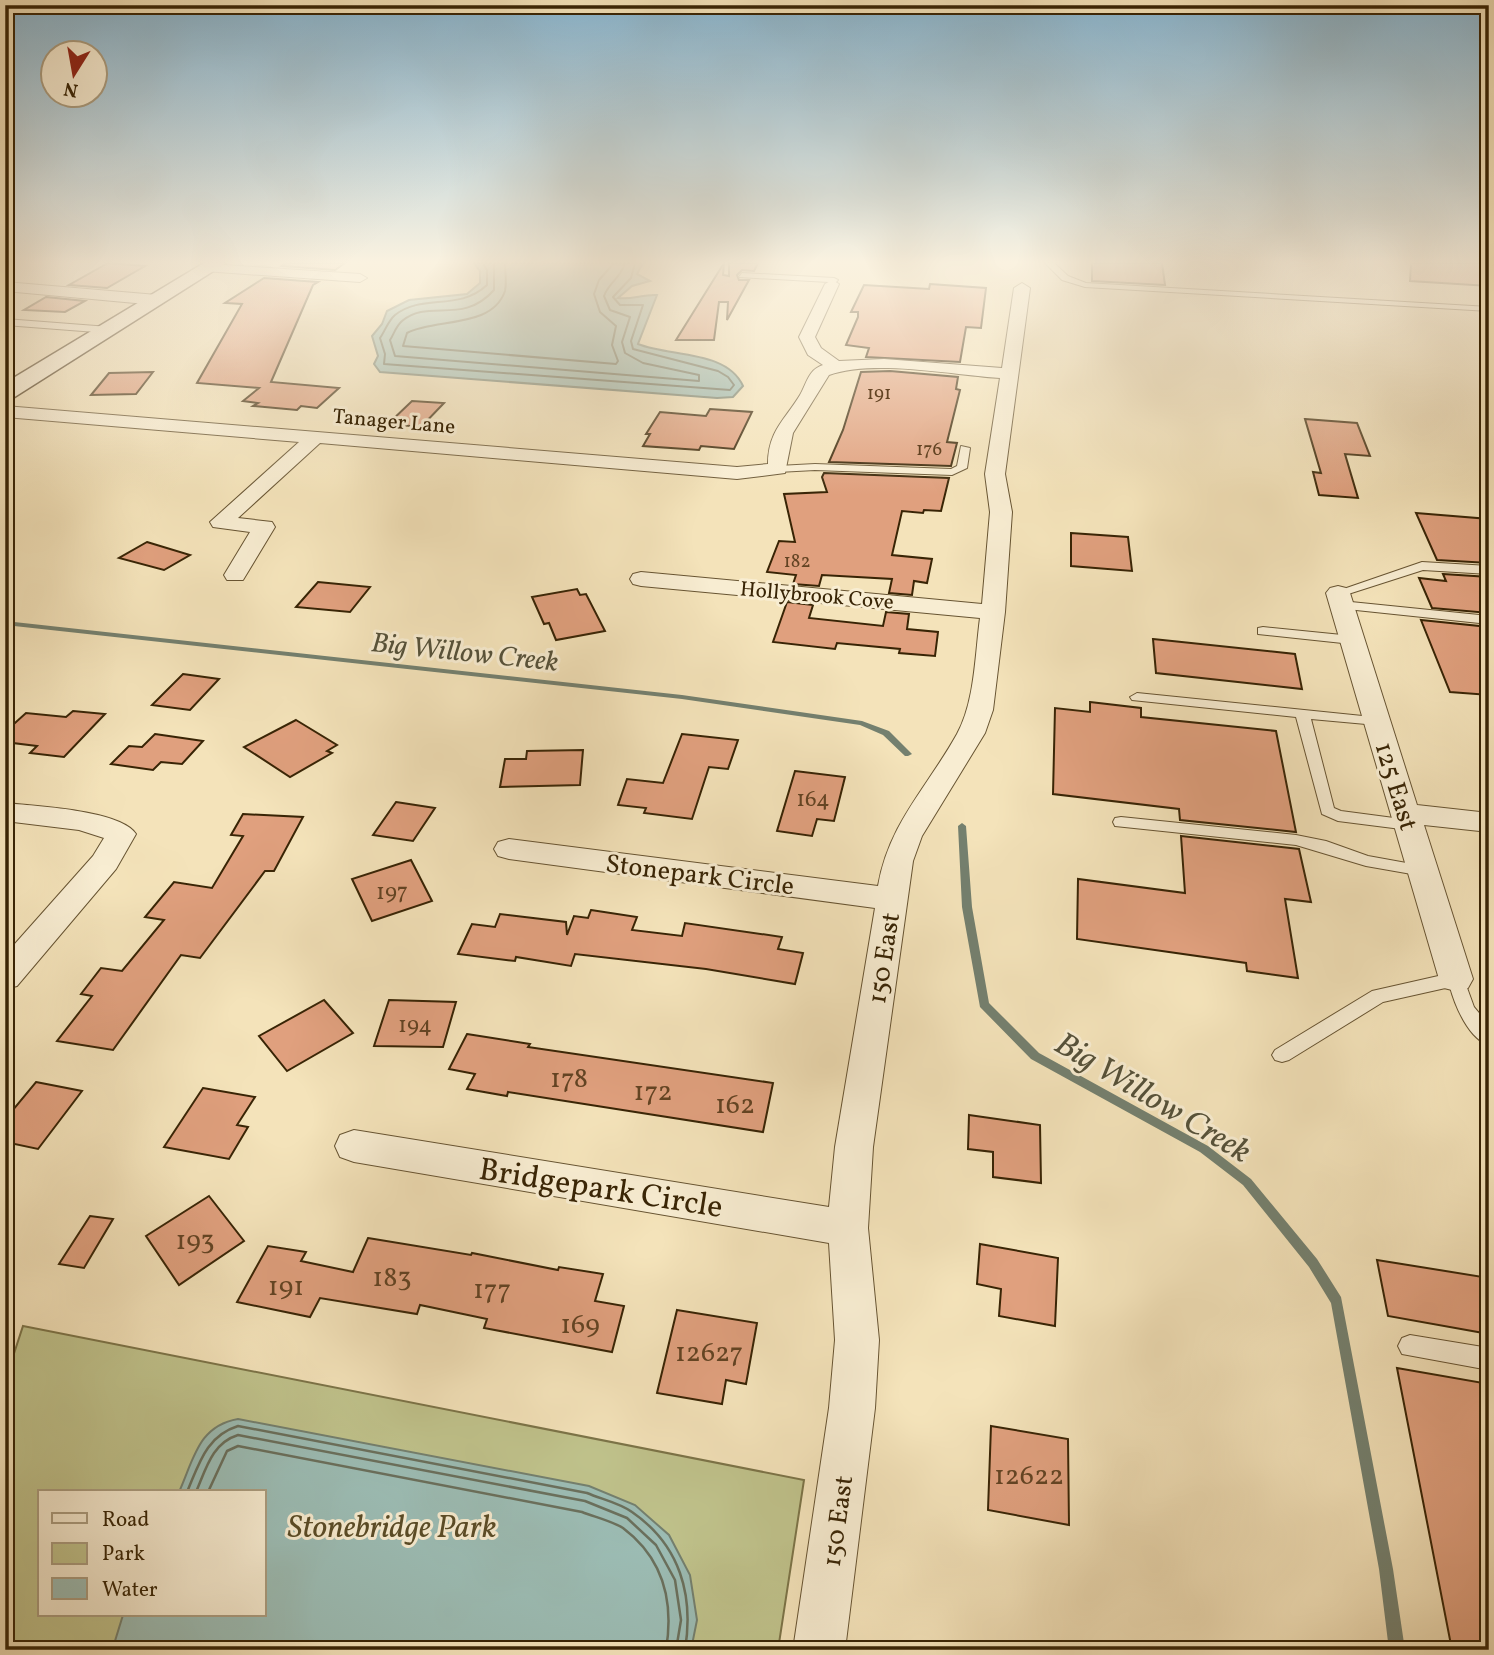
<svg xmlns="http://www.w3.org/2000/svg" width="1494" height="1655" viewBox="0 0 1494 1655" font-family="Vollkorn,serif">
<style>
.green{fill:#c0c38c;stroke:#7c7448;stroke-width:2;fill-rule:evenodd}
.water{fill:#9cbdb5;stroke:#74806f;stroke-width:2}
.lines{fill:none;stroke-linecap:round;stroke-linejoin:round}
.shore-far1{stroke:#6a705d;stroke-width:2}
.shore{stroke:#6a705d;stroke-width:2.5}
.stream{fill:#74806f;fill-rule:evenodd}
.building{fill:#e0a07e;stroke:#382405;stroke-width:2}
.lane-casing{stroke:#675432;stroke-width:2}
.street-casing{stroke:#675432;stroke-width:2}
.secondary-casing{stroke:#382405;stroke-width:3}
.path{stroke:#382405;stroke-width:7;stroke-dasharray:2.5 5;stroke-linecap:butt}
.lane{fill:#f8edd2;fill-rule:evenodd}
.street{fill:#f8edd2;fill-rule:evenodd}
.secondary{fill:#f8edd2;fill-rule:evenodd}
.labels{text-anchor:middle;stroke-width:6;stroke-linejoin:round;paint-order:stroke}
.far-number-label{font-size:19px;fill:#624323}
.far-street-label{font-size:21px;fill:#382405;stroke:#f8edd2}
.number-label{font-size:23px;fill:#624323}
.street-label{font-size:26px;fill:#382405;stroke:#f8edd2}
.water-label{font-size:28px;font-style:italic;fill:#56523a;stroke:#f8edd2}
.near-number-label{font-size:28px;fill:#624323}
.near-street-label{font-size:32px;fill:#382405;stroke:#f8edd2}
.near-park-label{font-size:32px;font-style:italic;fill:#5a4c27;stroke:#f8edd2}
.near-water-label{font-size:33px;font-style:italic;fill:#56523a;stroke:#f8edd2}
</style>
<rect width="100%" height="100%" fill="#f4e3ba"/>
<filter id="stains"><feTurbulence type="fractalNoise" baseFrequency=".00286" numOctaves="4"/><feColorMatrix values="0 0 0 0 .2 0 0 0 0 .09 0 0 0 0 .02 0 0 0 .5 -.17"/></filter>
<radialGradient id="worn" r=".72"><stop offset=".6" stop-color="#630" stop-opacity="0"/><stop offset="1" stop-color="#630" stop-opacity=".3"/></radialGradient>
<path class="green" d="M23,1326l781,154 -26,170h-773v-269zM40,1492h224v123h-224z"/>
<g class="water">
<path d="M474,263h169l-6,11 13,7 -18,5 -14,12c14,2 25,-4 39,-3l-19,49c32,13 89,6 105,42l-10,11 -16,1 -337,-26 -6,-8 4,-8 -6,-20 10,-12 5,-13 22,-11 58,-6 13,-11v-12z"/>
<path d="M238,1419l351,67 46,19 34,30 21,40 7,45 -6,30h-571l-5,-9 8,-26h141v-123h-85c15,-33 19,-66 59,-73z"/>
</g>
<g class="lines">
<g class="shore-far1">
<path d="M483,263l4,7v15c-29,27 -64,8 -92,30 -7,6 -10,16 -15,23l5,16 -1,10 346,26 4,-5 -6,-8 -10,-6 -85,-22 -2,-8 12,-36h-23l-7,-8 18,-19 4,-15"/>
<path d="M494,263v27c-32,36 -65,8 -92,31 -6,5 -8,13 -12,19l5,16 304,25v-6l-56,-12 -18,-10 -3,-11 8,-25 -20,-7 -6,-14c5,-14 17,-18 21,-33"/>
<path d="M505,263c0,8 2,20 0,28 -13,38 -70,27 -98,42l-4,13 213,18 2,-3 -6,-16 4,-19 -16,-14 -6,-18 5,-14 15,-17"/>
</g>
<g class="shore">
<path d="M187,1492c12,-28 19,-56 51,-66l349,67c14,6 33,10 45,19 48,33 62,83 53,138"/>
<path d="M196,1492c10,-23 16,-49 42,-57l347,66 42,17 29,27 19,35 6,40 -5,30"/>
<path d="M208,1492l19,-41 11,-5 344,66c13,5 30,9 41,16 41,31 51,74 43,122"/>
</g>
<g class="stream">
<polygon points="5,621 682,695 862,721 889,731 912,754 908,756 905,756 883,735 860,725 682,699 5,625"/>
<polygon points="962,823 966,826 972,907 989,1003 1039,1053 1208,1146 1251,1179 1317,1259 1341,1297 1393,1569 1405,1650 1389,1650 1379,1569 1331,1303 1309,1267 1243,1185 1200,1152 1031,1059 980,1007 962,907 958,826"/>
</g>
</g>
<g class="building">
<polygon points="108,263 145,266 107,288 69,285"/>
<polygon points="286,263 345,263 335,270 282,266"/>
<polygon points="724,263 723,275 729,276 729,263 758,263 754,271 742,270 737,275 739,280 749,280 727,320 728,302 719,302 714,340 676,340"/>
<polygon points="1092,263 1162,263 1165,285 1092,281"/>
<polygon points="1411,263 1489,263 1489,286 1410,281"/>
<polygon points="264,278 318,282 313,285 271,382 339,388 317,408 301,406 297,410 253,406 258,403 243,401 259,388 197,383 242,304 225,303"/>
<polygon points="930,284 986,288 981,328 966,327 960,362 866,357 869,348 846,345 858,317 858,312 851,312 864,285 929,289"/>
<polygon points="46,297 85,301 65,312 24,310"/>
<polygon points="890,371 958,377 956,389 960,390 947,442 957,443 951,466 829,462 843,430 861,372"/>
<polygon points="153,372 136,394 91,395 109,373"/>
<polygon points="412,401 444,403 421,427 388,424"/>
<polygon points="710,409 752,412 734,449 701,446 699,450 643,446 650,434 646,434 660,412 706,416"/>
<polygon points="1305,419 1357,423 1370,456 1345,454 1358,498 1319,495 1313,472 1321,473"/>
<polygon points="824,473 949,478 941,511 924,510 923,513 902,511 892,555 932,559 927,583 914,581 912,595 889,593 892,579 822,575 819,586 793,584 796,575 767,572 779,541 795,542 784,494 827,492 822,477"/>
<polygon points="1416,513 1489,519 1489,563 1437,560"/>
<polygon points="1071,533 1128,537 1132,571 1071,566"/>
<polygon points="147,542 190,555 164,570 119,558"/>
<polygon points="1443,574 1489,577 1489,613 1432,608 1419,578 1446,581"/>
<polygon points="318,582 370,587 350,612 296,607"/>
<polygon points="577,589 580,595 586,594 605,631 556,640 549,623 544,624 532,597"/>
<polygon points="787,602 813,605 809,618 883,626 886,612 909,614 907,629 938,632 935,656 899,653 900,649 837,643 835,649 773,642"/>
<polygon points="1421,620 1489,627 1489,695 1450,692"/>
<polygon points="1153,639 1295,654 1302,689 1156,673"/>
<polygon points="183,674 219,679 190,710 152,705"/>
<polygon points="1090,702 1141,708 1141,717 1276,731 1296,832 1180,820 1179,809 1053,794 1055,708 1090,712"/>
<polygon points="73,711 105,714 64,757 30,753 37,746 5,742 5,732 26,713 66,717"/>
<polygon points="296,720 337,745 327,751 332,753 290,777 244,747"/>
<polygon points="155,734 203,741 182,764 161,762 153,770 111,764 129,746 142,747"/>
<polygon points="682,734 738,740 728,769 709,767 692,819 644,813 646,808 618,805 627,779 663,783"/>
<polygon points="583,750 580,785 500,787 505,759 526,759 527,751"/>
<polygon points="795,771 845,777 834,821 817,819 812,836 777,831"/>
<polygon points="396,802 435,808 413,841 373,835"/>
<polygon points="243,814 303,817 274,871 265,871 200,958 181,955 113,1050 57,1041 92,996 81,994 101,968 122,971 164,920 145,917 174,882 212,888 243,836 231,835"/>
<polygon points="1181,836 1299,849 1311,902 1285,899 1298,978 1247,971 1246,963 1077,939 1078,879 1185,893"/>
<polygon points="411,860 432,901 372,921 352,879"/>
<polygon points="591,910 637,917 632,930 682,936 685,923 782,937 778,949 803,953 795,984 706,969 575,954 571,966 516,957 515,961 458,954 472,924 495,927 500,914 566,922 567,935 574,916 588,918"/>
<polygon points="324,1000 353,1033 287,1071 259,1036"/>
<polygon points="389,1000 456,1002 443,1047 374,1046"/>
<polygon points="467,1034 530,1044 528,1047 773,1083 763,1132 508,1092 507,1096 467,1089 475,1074 449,1069"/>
<polygon points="36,1082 82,1091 38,1149 5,1142 5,1108 13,1110"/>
<polygon points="203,1088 255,1097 237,1125 248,1127 229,1159 164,1147"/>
<polygon points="969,1115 1040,1125 1041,1183 993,1177 993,1152 968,1149"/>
<polygon points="209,1196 244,1241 179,1285 146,1236"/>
<polygon points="90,1216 113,1219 84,1268 59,1264"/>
<polygon points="368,1238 471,1255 472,1253 558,1270 559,1267 603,1274 595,1301 624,1306 612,1352 484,1328 487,1319 420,1305 417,1314 320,1298 310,1317 237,1302 268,1246 306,1252 301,1261 353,1272"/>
<polygon points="980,1244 1058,1258 1055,1326 999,1316 1001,1289 977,1284"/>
<polygon points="1377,1260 1489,1278 1489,1334 1388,1316"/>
<polygon points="677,1310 757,1323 746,1384 726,1380 722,1404 657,1393"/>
<polygon points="1397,1368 1489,1384 1489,1650 1452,1650"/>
<polygon points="991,1426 1068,1439 1069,1525 988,1510"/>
</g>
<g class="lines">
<g class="lane-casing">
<g id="lane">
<polygon points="1045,263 1054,263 1068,276 1086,283 1489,307 1489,311 1085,287 1062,280"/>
<polygon points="742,273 834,278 838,280 832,286 829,282 739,277"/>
<polygon points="5,319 109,327 113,330 109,333 5,325"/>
<polygon points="961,446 970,448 967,468 952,475 815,470 778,472 773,469 778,466 815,464 951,469 957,466"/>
<polygon points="1422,562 1489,566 1489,574 1423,570 1342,596 1334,596 1332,593"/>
<polygon points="1341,601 1489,616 1489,624 1337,608 1335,605"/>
<polygon points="1263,627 1352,636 1359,640 1352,644 1258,634 1258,628"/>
<polygon points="1137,693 1382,718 1384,721 1382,724 1377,725 1311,719 1334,808 1341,811 1409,820 1417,825 1409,830 1338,821 1322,814 1296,717 1132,700 1130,697"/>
<polygon points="1121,817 1296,835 1326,841 1368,856 1423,866 1431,871 1423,876 1366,866 1296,845 1115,826 1113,822 1115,818"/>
<path d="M1456,972l6,2 12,33 15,18v20c-20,-6 -34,-39 -39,-58l-67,15 -94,58 -7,2 -7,-2 -3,-5 3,-5 97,-59z"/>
<polygon points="1410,1335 1489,1348 1489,1370 1402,1354 1398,1346 1402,1338"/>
</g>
</g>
<g class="street-casing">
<g id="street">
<polygon points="209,264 360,274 367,278 360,282 204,271 202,268"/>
<path d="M832,280l7,4 -24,53 6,11 18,13 45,-2 118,9 12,-80 8,-5 8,5 -25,186 7,38 -7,100 -12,98 -8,23 -63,103 -9,25 -40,286 -5,81 11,112 -4,68 -30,242h-52l36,-242 6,-68 -6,-97 -475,-81 -14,-5 -5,-11 5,-11 14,-5 475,77 6,-60 40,-239 -366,-49 -11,-3 -4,-7 4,-7 11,-3 369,47c11,-63 49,-98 79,-152 18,-33 18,-79 23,-116l-339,-32 -8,-2 -3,-5 3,-5 8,-2 341,32 8,-92 -5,-38 15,-96c-48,-3 -126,-19 -171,-3l-36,58 -8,40 -48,6 -417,-36 -82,75 34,4 3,5 -32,53h-16l-3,-5 26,-43 -37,-5 -3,-5 89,-80 -294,-25v-11l732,61 31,-3c0,-33 17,-44 32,-69 7,-12 8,-25 23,-30l-15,-10 -9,-18 26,-53z"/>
<polygon points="5,282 157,295 165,300 157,305 5,291"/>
<polygon points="1338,586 1346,588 1350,593 1417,805 1489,813 1489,832 1424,825 1473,979 1468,988 1456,991 1444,988 1439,979 1326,593 1330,588"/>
<path d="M5,803c29,3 116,7 131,31l-20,35 -99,117 -12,3v-34l88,-99 11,-18 -25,-8 -74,-9z"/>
</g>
</g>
<g class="secondary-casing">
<polygon id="secondary" points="204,263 226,263 13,398 5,400 5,383"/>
</g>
<polyline class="path" points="10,1650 11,1644"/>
<use href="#lane" class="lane"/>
<use href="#street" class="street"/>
<use href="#secondary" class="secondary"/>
</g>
<linearGradient id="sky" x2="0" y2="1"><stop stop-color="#89b8d4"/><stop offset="0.53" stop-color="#faf2e0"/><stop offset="1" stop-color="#faf2e0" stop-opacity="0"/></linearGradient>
<rect width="1494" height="495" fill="url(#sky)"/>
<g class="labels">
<g class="far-number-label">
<text x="879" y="399">191</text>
<text x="929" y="455">176</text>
<text x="797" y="567">182</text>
</g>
<g class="far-street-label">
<text transform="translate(394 421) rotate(5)" y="7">Tanager Lane</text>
<text transform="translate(817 595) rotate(5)" y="7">Hollybrook Cove</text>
</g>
<g class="number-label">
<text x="813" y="806">164</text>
<text x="392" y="899">197</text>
<text x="415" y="1032">194</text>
</g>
<g class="street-label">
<text transform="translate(1397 786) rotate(73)" y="9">125 East</text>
<text transform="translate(700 874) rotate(7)" y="9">Stonepark Circle</text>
<text transform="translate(883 958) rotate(-81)" y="9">150 East</text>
<text transform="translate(837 1521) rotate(-82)" y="9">150 East</text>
</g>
<g class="water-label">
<text transform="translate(465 651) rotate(6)" y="10">Big Willow Creek</text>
</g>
<g class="near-number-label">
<text x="569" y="1087">178</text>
<text x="653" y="1100">172</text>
<text x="735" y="1113">162</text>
<text x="195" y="1249">193</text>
<text x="392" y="1286">183</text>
<text x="286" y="1295">191</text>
<text x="492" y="1298">177</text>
<text x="580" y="1333">169</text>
<text x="709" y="1361">12627</text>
<text x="1029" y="1484">12622</text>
</g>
<g class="near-street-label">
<text transform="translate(601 1187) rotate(9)" y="11">Bridgepark Circle</text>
</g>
<g class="near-park-label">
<text x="392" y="1537">Stonebridge Park</text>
</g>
<g class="near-water-label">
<text transform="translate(1154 1096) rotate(31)" y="12">Big Willow Creek</text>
</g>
</g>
<rect width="1494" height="1655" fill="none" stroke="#f4e3ba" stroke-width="28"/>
<rect x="7" y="7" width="1480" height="1641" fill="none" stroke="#382405" stroke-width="3.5"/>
<rect x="14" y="14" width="1466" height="1627" fill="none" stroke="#382405" stroke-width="2"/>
<rect x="38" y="1490" width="228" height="126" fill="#f8edd2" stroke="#ab9d80" stroke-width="2"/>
<rect x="52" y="1513" width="35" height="10" fill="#f8edd2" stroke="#ab9d80" stroke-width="2"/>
<text x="102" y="1526" font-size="21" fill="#382405">Road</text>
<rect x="52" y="1543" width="35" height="21" fill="#c0c38c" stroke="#ab9d80" stroke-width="2"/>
<text x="102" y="1560" font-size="21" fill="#382405">Park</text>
<rect x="52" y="1578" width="35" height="21" fill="#9cbdb5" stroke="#ab9d80" stroke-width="2"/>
<text x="102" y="1596" font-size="21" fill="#382405">Water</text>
<g transform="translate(74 74) rotate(191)"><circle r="33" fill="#f8edd2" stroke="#ab9d80" stroke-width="2"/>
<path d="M0-5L12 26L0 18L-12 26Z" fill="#8f2418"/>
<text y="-10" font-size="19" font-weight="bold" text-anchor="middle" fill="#382405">N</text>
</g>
<rect width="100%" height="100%" filter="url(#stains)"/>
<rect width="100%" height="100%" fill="url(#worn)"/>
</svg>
